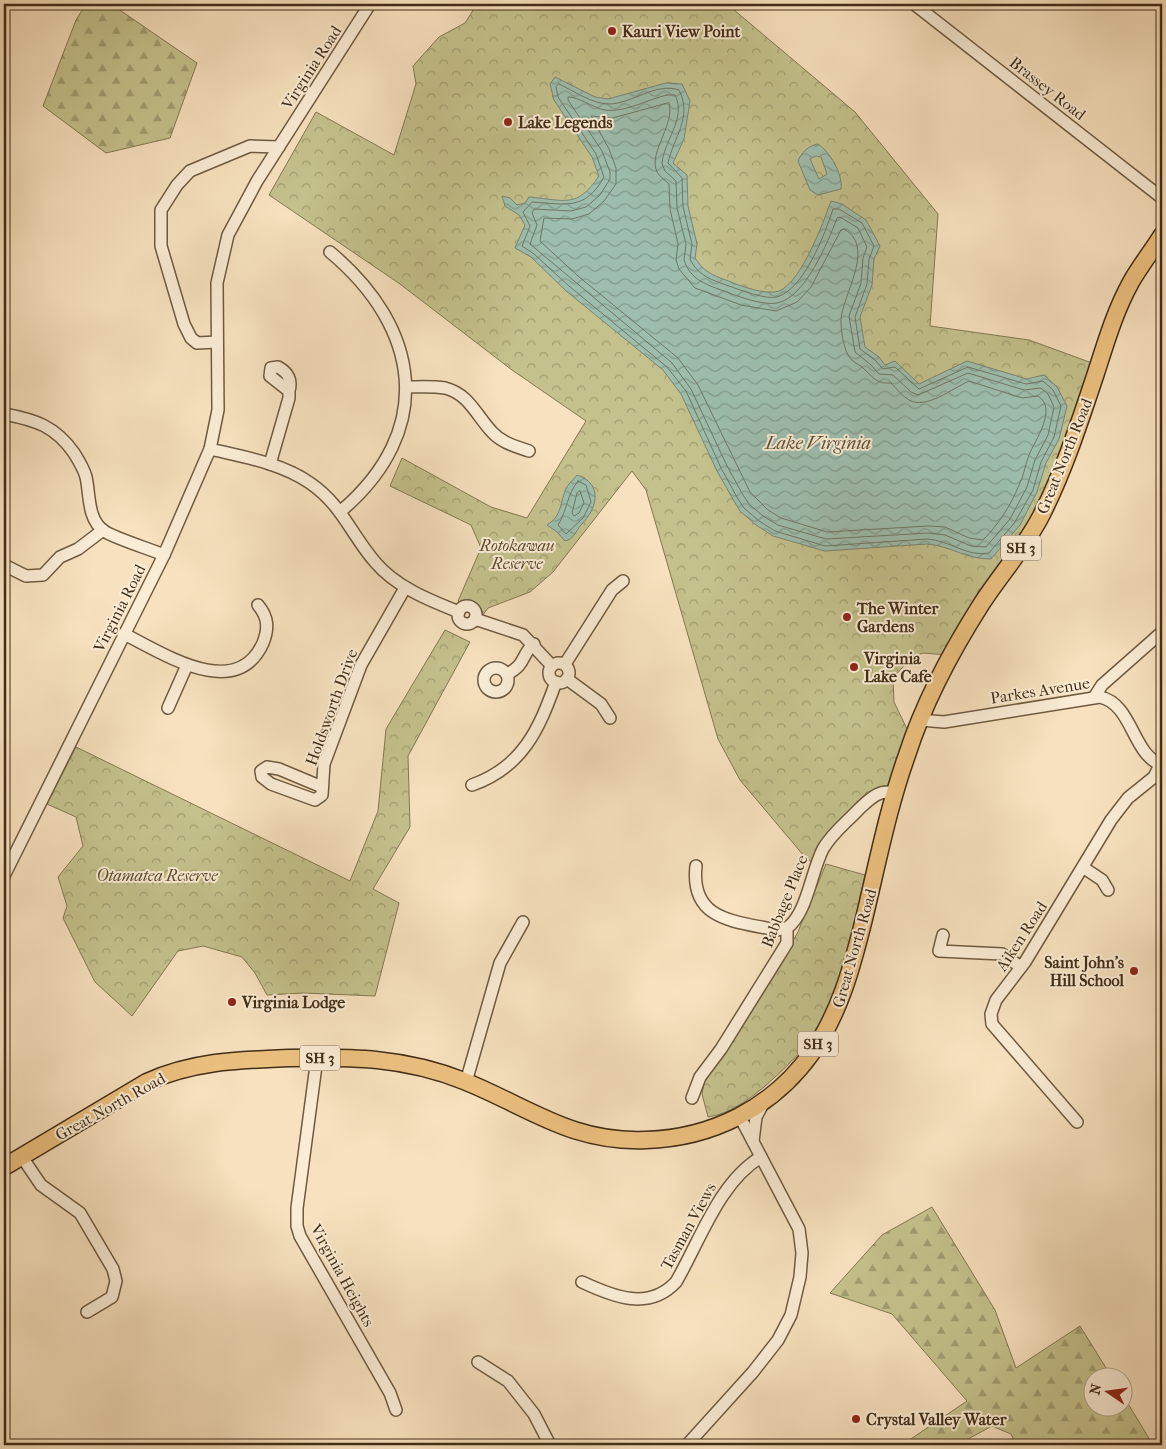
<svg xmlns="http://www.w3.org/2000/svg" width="1166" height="1449" viewBox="0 0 1166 1449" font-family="'IM FELL French Canon',serif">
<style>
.forest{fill:url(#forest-firs);stroke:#837852}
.park{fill:url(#park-crowns);stroke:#837852}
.water{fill:url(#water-waves);stroke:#798472;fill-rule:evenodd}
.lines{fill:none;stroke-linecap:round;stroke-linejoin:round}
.shore{stroke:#707662;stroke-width:1}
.minor-casing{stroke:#6f5b41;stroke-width:14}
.highway-casing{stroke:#422e17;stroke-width:19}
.minor{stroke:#faecd5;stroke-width:11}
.highway{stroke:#ecc07f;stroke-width:16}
.poi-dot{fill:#8f2418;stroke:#faecd5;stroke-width:2}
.labels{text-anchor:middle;stroke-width:4;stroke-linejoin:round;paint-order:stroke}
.shield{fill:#faecd5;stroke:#796750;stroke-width:1}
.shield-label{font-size:15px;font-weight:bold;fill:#422e17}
.poi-label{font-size:16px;font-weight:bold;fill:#422e17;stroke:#faecd5;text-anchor:start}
.street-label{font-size:16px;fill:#422e17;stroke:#faecd5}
.park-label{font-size:16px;font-style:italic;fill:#5c4b2e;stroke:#faecd5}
.water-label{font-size:18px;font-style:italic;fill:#59523d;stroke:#faecd5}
</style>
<defs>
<pattern id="forest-firs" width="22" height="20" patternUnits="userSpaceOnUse" patternTransform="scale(1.25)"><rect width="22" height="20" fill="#c4c18c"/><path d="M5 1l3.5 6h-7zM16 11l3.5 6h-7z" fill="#a19d71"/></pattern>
<pattern id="park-crowns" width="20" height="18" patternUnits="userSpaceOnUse" patternTransform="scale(1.25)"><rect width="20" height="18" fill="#c4c18c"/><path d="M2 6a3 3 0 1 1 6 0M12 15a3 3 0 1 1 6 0" fill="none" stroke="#a19d71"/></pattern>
<pattern id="water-waves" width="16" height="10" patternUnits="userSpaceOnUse" patternTransform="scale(1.25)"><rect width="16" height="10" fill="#9dbeae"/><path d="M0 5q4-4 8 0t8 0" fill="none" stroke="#829b8d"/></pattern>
</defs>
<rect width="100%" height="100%" fill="#f7e1be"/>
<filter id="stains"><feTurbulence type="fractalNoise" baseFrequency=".004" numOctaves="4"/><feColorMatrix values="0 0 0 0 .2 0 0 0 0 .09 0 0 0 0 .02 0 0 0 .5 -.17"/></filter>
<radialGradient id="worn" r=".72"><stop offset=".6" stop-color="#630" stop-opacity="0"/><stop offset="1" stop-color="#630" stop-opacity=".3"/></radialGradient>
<g class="forest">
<polygon points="86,4 111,4 197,63 170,138 106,153 43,106 76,20"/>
<polygon points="932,1207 995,1310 1016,1368 1080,1326 1111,1376 1094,1376 1094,1406 1124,1406 1124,1397 1153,1445 1016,1445 1011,1434 992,1426 957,1445 902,1445 967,1401 892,1314 830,1293 882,1235"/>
</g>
<g class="park">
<polygon points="477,4 727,4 855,112 938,214 930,326 1029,340 1092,363 1045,496 947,655 923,653 912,657 893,678 894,702 908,731 886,792 867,792 836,825 814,864 804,856 740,780 718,739 646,490 632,471 553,572 530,592 488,608 480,619 458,601 481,548 471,525 390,486 402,458 491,507 527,518 586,421 512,370 400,284 269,195 316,112 394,155 416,84 413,66 439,37 465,23"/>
<polygon points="445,630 470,642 408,756 410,827 373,889 399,903 375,996 303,993 267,995 255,973 242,957 203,946 178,951 132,1016 95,982 63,918 67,906 58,877 83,846 76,817 47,804 76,747 350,881 378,811 386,729"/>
<path d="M826,864l39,11c-12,51 -21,109 -49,156 -14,22 -33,39 -52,56 -16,13 -35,27 -56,30l-6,-23 3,-15 92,-145z"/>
</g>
<g class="water">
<path d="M555,77l40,20 13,2 58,-16 16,1 8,17 -6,38 -11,24 14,12 1,31 9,38 -2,14c12,18 22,18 41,26 11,4 26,9 38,8 24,0 50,-71 57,-91l11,3 24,16 14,26 -6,13 -2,26 -12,32 5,30 14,10 6,8 10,-4 24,23 48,-23 60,18 17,-4 13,12 10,19 -8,33 -13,24 -9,29 -17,33 -29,34c-26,0 -40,-13 -64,-15l-102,7 -52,-15 -17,-11 -16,-14 -6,-10 -17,-30 -36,-77 -18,-24 -98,-80 -34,-33 -16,-9 10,-23 -6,-10 -14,-9 -3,-10 8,2 7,7 8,-2 4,-6c36,3 48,12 70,-21l-7,-19 -38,-57 -4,-16z"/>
<path d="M818,144c12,8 25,30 23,45l-23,6 -8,-5 -12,-29c3,-8 11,-16 20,-17zM816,156l5,1 6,17 -8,5 -9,-20z"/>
<path d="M577,475c27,9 20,34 4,50 -5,6 -7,14 -16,16l-8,-9 -10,-7c16,-10 12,-22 20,-38 2,-4 7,-8 10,-12z"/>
</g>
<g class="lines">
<g class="shore">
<path d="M559,84c15,7 33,20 50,20 23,0 46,-22 70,-14 14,28 -6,48 -11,73l14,15 1,29 9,37 -2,15c8,17 22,21 39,27 11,4 38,14 48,11 27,-8 48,-63 56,-88h6l23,14 12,23 -5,13 -2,25 -12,33 5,32 15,11 8,9 12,-2 24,22 49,-22 58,17 17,-3 10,9 8,16 -7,31 -13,25 -8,28 -18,32 -26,31c-22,4 -38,-12 -62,-14l-102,7 -50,-15 -16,-10 -15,-13 -6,-9 -17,-31 -35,-77 -19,-24 -98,-81 -35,-32 -12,-8 8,-20 -7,-14 9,-10c34,2 53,9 72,-25l-8,-23 -38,-57 -2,-10z"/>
<path d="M667,95h8c12,23 -12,47 -13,69l3,7 11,10 1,27 9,36 -2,16c6,19 21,24 37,30 14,5 41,16 56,13 28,-5 51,-61 60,-85l3,-1 18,11 9,19 -4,11 -2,25 -12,33 6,36 16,13 8,9 14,1 18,17 7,3 50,-22 56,17 17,-2 7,6 6,13 -6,28 -13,25 -8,27 -17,32 -24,28 -15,-1 -26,-11 -17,-2 -102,6 -48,-14 -15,-9 -14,-12 -6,-9 -16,-29 -36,-77 -19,-26 -142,-119 7,-19 -5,-12 2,-4 37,2 15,-4 14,-12 10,-16v-7l-8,-21 -34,-51v-3c9,-1 25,11 37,13 19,3 44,-11 62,-15z"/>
<path d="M669,103c6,21 -19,48 -13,66 2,7 8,10 13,15l1,25 8,35 -2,16 3,9 16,19 46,17 35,6 21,-9 14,-15 30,-57 3,-1c30,16 3,59 -2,84 -3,10 1,33 6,42 4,8 12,9 17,15 10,9 12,14 26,13 6,6 11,13 18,17 17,10 44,-12 60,-19l53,17 16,-2c20,13 -3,44 -9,59 -4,10 -5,21 -10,30 -8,20 -20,39 -36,55l-14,-2 -24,-11 -17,-1 -101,6 -46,-14 -13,-8 -18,-18 -52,-107 -20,-27 -100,-82 -38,-35 4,-23 28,1 17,-5 15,-13 12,-17v-16l-7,-19 -18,-33 21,2z"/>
<path d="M578,481l8,4 5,17 -8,16 -17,16 -8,-9c9,-14 9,-31 20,-44z"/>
<polygon points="580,491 584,503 579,513 574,516 572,513 577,493"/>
</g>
<g class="minor-casing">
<g id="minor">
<polyline points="914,4 1162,198"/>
<path d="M330,252c91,76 106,178 11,259"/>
<polyline points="217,342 197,343 191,338 184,324 161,246 161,210 177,185 190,171 250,146 279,147"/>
<path d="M406,387c13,0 26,-1 39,1 24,6 31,27 47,44 10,11 23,14 37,19"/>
<path d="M4,414c32,6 51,12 70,39 5,8 10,16 12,24 4,17 1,42 18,54 10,7 46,18 60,24"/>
<path d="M210,449c34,8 71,14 100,34 33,23 40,50 65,79 21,25 54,38 84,50"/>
<path d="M270,464l19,-66v-7l-19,-15 1,-8 7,-1c11,6 14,13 11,24"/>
<polyline points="4,565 26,576 43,575 60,557 78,549 103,530"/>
<circle cx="467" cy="615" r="9"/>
<polyline points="475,619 523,635 552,666"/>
<path d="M124,634c37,18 112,69 139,9 6,-15 5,-26 -5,-38"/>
<circle cx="559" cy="673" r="10"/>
<polyline points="565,664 612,590 623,581"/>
<circle cx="496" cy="680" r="12"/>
<path d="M507,674c20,-10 14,-20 27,-30"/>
<polyline points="567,679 601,704 610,718"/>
<polyline points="1095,696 1102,685 1162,632"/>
<polyline points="168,708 187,665"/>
<path d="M920,720l24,2 156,-25c33,7 32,58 62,68"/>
<path d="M472,785c51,-18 67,-56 84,-103"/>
<polyline points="322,787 279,769 267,767 261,771 262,777 271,784 315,800 322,795 324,764 361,665 405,588"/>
<path d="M696,866c-6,55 39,55 80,64l11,-2"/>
<polyline points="1084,868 1102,880 1108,890"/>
<polyline points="4,876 164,555 210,449 218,410 217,283 228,235 257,181 370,4"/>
<polyline points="943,935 939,951 1002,954 1021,967"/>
<polyline points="317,1058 297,1208 297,1226 300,1236 390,1393 396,1410"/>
<polyline points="466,1082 500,963 523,922"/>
<path d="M692,1098l8,-21 21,-28 66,-106v-15c20,-14 24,-56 36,-79 9,-16 24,-27 36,-40 12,-11 20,-20 36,-16"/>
<polyline points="1077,1122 992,1024 991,1014 996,1000 1025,962 1111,820 1128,798 1154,777 1160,765"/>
<polyline points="753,1141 756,1117 764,1102"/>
<polyline points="22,1157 41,1185 80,1213 113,1269 116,1281 112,1297 87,1312"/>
<path d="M582,1282c32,15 67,29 94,0 24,-41 43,-100 85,-125"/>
<polyline points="478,1362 508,1381 534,1414 550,1445"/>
<polyline points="687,1445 753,1372 778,1340 791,1315 800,1277 802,1253 799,1229 740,1117"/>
</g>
</g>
<g class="highway-casing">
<path id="highway" d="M4,1167l143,-85c46,-21 92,-22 142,-24 63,-1 115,-1 175,23 65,26 107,62 182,59 66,-2 126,-32 165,-86 29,-41 41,-87 53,-135 13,-54 24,-111 43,-164 17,-53 45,-105 75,-152 19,-29 43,-56 59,-87 23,-45 39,-95 55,-143 10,-31 19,-62 35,-91 9,-16 21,-31 31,-47"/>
</g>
<use href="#minor" class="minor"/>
<use href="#highway" class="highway"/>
</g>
<g class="poi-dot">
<circle cx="612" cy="31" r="5"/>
<circle cx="508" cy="122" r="5"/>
<circle cx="847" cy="617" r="5"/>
<circle cx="854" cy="667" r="5"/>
<circle cx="1134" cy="971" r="5"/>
<circle cx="232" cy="1002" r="5"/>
<circle cx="856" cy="1419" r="5"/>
</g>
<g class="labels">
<g class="shield">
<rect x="1001" y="535.5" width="40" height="25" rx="4"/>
<rect x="798" y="1031.5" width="40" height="25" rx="4"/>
<rect x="300" y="1045.5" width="40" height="25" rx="4"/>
</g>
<g class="shield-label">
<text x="1021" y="553">SH 3</text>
<text x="818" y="1049">SH 3</text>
<text x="320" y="1063">SH 3</text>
</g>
<g class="poi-label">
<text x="622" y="37">Kauri View Point</text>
<text x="518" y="128">Lake Legends</text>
<text x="857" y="614">The Winter<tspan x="857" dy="18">Gardens</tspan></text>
<text x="864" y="664">Virginia<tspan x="864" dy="18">Lake Cafe</tspan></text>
<text x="1124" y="968" text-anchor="end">Saint John's<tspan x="1124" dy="18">Hill School</tspan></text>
<text x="242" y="1008">Virginia Lodge</text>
<text x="866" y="1425">Crystal Valley Water</text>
</g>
<g class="street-label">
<text transform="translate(311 67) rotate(-57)" y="6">Virginia Road</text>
<text transform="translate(1048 88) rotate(38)" y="6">Brassey Road</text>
<text transform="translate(1064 456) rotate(-68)" y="6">Great North Road</text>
<text transform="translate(119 608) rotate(-63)" y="6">Virginia Road</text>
<text transform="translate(1040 690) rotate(-9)" y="6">Parkes Avenue</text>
<text transform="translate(331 707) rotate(-70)" y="6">Holdsworth Drive</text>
<text transform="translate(784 901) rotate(-68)" y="6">Babbage Place</text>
<text transform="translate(1021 936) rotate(-57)" y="6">Aiken Road</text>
<text transform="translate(854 948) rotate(-74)" y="6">Great North Road</text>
<text transform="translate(110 1106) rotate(-29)" y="6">Great North Road</text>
<text transform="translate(688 1226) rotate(-61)" y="6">Tasman Views</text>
<text transform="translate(343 1275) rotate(61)" y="6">Virginia Heights</text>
</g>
<g class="park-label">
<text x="517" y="551">Rotokawau<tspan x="517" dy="18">Reserve</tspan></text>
<text x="157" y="881">Otamatea Reserve</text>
</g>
<g class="water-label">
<text x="818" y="449">Lake Virginia</text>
</g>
</g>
<rect width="1166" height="1449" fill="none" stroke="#f7e1be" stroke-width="20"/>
<rect x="5" y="5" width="1156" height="1439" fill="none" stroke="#422e17" stroke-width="2.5"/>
<rect x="10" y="10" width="1146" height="1429" fill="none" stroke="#422e17"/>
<g transform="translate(1108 1392) rotate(283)"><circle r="24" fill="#faecd5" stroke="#b0a089"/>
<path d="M0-4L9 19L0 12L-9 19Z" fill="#8f2418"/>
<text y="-8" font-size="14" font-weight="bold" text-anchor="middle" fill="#422e17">N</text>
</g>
<rect width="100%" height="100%" filter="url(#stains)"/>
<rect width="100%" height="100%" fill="url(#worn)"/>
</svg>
